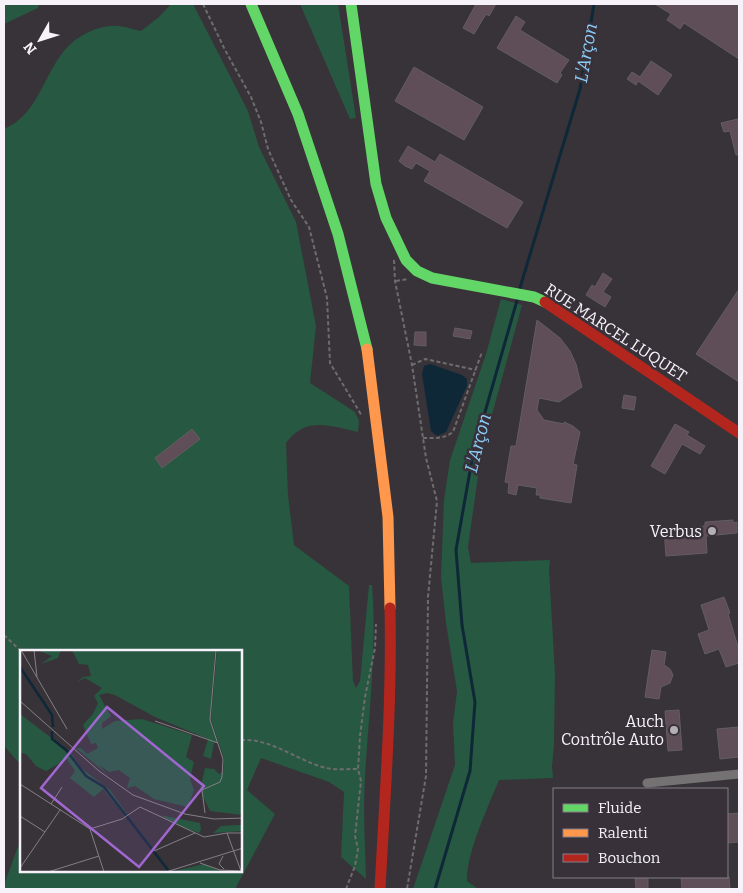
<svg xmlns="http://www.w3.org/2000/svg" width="743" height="893" viewBox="0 0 743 893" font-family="Bitter,serif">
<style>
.green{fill:#275842}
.water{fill:#0e2838}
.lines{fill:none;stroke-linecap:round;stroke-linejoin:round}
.stream{stroke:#0e2838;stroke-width:3}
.building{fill:#5f4d57;stroke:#625e62}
.path{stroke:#6e6c6e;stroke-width:2;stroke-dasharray:4 2.5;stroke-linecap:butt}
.street{stroke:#747272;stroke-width:9}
.fast{stroke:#63d668;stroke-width:11}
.slow{stroke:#ff974d;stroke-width:11}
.jam{stroke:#b3261e;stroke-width:11}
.poi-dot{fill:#b4afb5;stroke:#38313a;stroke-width:2}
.labels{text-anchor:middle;stroke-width:5;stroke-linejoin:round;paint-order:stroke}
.street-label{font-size:16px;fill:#f7f2f9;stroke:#38313a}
.poi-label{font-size:16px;fill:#f7f2f9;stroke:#38313a;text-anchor:end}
.water-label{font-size:18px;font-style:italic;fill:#8bccf5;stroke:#38313a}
.inset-river{fill:none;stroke:#0e2838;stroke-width:2.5}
.inset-road{fill:none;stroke:#847f85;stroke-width:1}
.view{fill:#a067d0;fill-opacity:0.15;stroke:#a067d0;stroke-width:2.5}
.inset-edge{fill:none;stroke:#f7f2f9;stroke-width:2.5}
</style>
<rect width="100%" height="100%" fill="#373338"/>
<g class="green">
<polygon points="4,4 39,4 38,8 4,24"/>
<path d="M171,4h22l55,107 11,36 37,75 20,104 -6,57 45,29 4,9 -1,11c-28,-6 -52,-16 -72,11l2,52 6,50 55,41 4,95 3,7 4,-7 9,-96h3c5,63 -3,127 -7,191 -2,34 0,69 1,103l-25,-22 3,-65 -15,-10 -68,-24 -14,32 28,24 -40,75h-231v-4l13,-36 4,-6v29h220v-220h-220v113l-17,-19v-617c42,-17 40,-75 81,-95 10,-5 21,-9 33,-8 7,0 16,4 23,5l18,-14z"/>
<polygon points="300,4 338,4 356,118 350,119"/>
<path d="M501,299l21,6 -41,150 -13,92 3,16 79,-3 -1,9 6,105 -1,71 -2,21 1,12 -54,2c-11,27 -33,74 -32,101l11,8h-65l42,-124 -2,-41 4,-33 -11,-68 -5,-46 3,-77 6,-40 36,-106z"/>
</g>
<polygon class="water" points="430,364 462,375 467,379 467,386 446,432 437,436 431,431 422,374 424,366"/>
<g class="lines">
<g class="stream">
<polyline points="519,291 580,89 594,4"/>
<polyline points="435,889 470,771 475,702 462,625 456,550 473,454 518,297"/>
</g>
</g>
<g class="building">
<polygon points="476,4 496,4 489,16 486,14 474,34 463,28"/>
<polygon points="655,4 739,4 739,59 684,23 680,29 673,24 667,20 671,14"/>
<polygon points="516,16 525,22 520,30 569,60 560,73 562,75 557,83 497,48"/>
<polygon points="651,61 672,75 658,95 638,81 636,85 627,79 632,72 640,77"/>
<polygon points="414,67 483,107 464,140 395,101"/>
<polygon points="738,119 739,155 736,155 730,131 724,132 721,123"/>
<polygon points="408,146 435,162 440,154 523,202 507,228 424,181 430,171 416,163 412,169 405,166 399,161"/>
<polygon points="603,273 612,279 603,292 611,297 605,307 586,295 592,285 595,287"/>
<polygon points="739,289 739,382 696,354"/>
<polygon points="537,320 560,338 570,351 576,364 580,380 582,387 559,402 539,398 537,410 544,420 564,424 564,422 573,426 580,432 573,464 577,465 571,503 540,498 540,495 536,495 537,488 518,485 516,495 508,493 509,483 505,482 511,446 516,446"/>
<polygon points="455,328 472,331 470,339 453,336"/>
<polygon points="415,332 426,332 426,346 414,345"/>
<polygon points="624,395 636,397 634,410 622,408"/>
<polygon points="675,424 689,432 687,435 705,446 700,454 682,444 665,474 651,466"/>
<polygon points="192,429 200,439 162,468 155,458"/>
<polygon points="733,520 733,523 737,522 737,533 706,536 707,553 666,556 664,529 705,526 705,522"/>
<polygon points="724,597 730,613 728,614 739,650 739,663 726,667 719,649 705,654 698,634 709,630 701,605"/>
<polygon points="652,650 666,652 664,665 670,669 673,675 670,683 661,687 659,699 645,697"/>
<polygon points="679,710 682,750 668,751 665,711"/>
<polygon points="739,727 739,757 720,759 717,729"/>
<polygon points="739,813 739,842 727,843 727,814"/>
<polygon points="635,877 648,877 648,889 636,889"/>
<polygon points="681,877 729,877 730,889 682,889"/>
</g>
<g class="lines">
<g class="path">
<polyline points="203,4 225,50 251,97 261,122 268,149 291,200 309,227 327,298 330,363 362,416"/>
<polyline points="394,260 395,281 412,365 426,458 437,501 428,597 426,776 407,889"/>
<polyline points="396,281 408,279"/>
<polyline points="412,365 425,359 476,370"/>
<path d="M423,438c12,0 21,1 30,-6l29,-80"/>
<polyline points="4,635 22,652"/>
<path d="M241,740c30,-2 57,21 85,28 10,2 22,1 32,1"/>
<polyline points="346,889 355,866 358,849 355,836 361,781 358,769 360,736 365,697 375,648 376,624"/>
</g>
<polyline class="street" points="647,783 739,774"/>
<g class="fast">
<polyline points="251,4 298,114 338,234 367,349"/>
<polyline points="351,4 376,184 386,218 406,260 417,271 432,278 534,297 545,302"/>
</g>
<polyline class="slow" points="367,349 388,517 390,608"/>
<g class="jam">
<polyline points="545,302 739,433"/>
<path d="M380,889c5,-94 12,-187 10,-281"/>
</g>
</g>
<g class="poi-dot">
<circle cx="712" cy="531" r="5"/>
<circle cx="674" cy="730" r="5"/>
</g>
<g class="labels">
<g class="street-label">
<text transform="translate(616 332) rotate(33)" y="6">RUE MARCEL LUQUET</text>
</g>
<g class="poi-label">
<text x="702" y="537">Verbus</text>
<text x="664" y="727">Auch<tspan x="664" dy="18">Contrôle Auto</tspan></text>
</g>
<g class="water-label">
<text transform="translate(586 53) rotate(-80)" y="6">L'Arçon</text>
<text transform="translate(478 443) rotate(-76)" y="6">L'Arçon</text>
</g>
</g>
<g transform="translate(20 650)">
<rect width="222" height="222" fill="#373338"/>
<path d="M17,0h24l-3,8 -17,6 11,-8zM52,0h143l-5,70 8,23h-4l-3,16 -8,-3 5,-17 -53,-22 -40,-22 -8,-2 -8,2 12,21 -9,7v6l13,-8 27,-2 50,16 -6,22 8,5 -4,17 4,11 -6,17 -34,-8 -19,-13 -8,2 3,-10 -11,-8 -10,2 -11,-8 10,11 -32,-27h5l6,6 11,-6 -2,-5 -5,1 -8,-19 10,-11 5,-11 -4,-7 8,-8 -17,-10 -8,4 6,-5 8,-1 -3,-11 -9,-1zM197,0h25v165l-32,-4 -10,-21 5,-22 9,1 5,5 4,-2 1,-13 -13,-39zM0,64l51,39 10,15 29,22 17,24 -2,2 -22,-27 -9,8 -24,-19 5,-7 -8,-12 -21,12 -10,-5 -10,-12 -6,-1zM140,165l40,8 1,7 -2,3 -19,-7zM218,175h4v6l-29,2 8,-7zM184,214l13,6 24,2h-70z" fill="#275842"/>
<path class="inset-river" d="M0,17l32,48 1,12M32,81v8l14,11 20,26 18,11 64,83"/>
<path class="inset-road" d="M1,0l46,79M14,0l3,27M0,51l79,70 34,24 52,19 29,5 29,-1M135,71l63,22M0,134l70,45M31,154l11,-17M185,163l-3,-23 18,-8 2,-5 1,-18 -13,-39 6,-70M0,166l25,16M70,179l32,-10 18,-12 64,30 23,-4M70,179l14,43M134,201l41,-18M203,206l-4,8 5,5M180,213l20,7 21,1M0,218l40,-58M221,221l-14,-38h16M28,222l51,-16M146,222l77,-24"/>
<path class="view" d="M87,57l97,79 -65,81 -98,-79z"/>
<rect width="222" height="222" class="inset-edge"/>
</g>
<rect width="743" height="893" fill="none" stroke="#f7f2f9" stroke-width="10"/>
<rect x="553" y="788" width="175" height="90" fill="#38313a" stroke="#847e86"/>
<rect x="563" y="804" width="25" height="8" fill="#63d668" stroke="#847e86"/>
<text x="598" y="813" font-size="15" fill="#f7f2f9">Fluide</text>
<rect x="563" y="829" width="25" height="8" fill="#ff974d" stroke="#847e86"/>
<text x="598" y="838" font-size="15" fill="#f7f2f9">Ralenti</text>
<rect x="563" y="854" width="25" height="8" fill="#b3261e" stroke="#847e86"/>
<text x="598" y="863" font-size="15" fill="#f7f2f9">Bouchon</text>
<g transform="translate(40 40) rotate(231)" stroke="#38313a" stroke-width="4" paint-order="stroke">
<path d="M0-4L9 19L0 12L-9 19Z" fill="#f7f2f9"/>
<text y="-8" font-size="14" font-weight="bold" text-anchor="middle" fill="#f7f2f9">N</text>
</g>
</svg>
